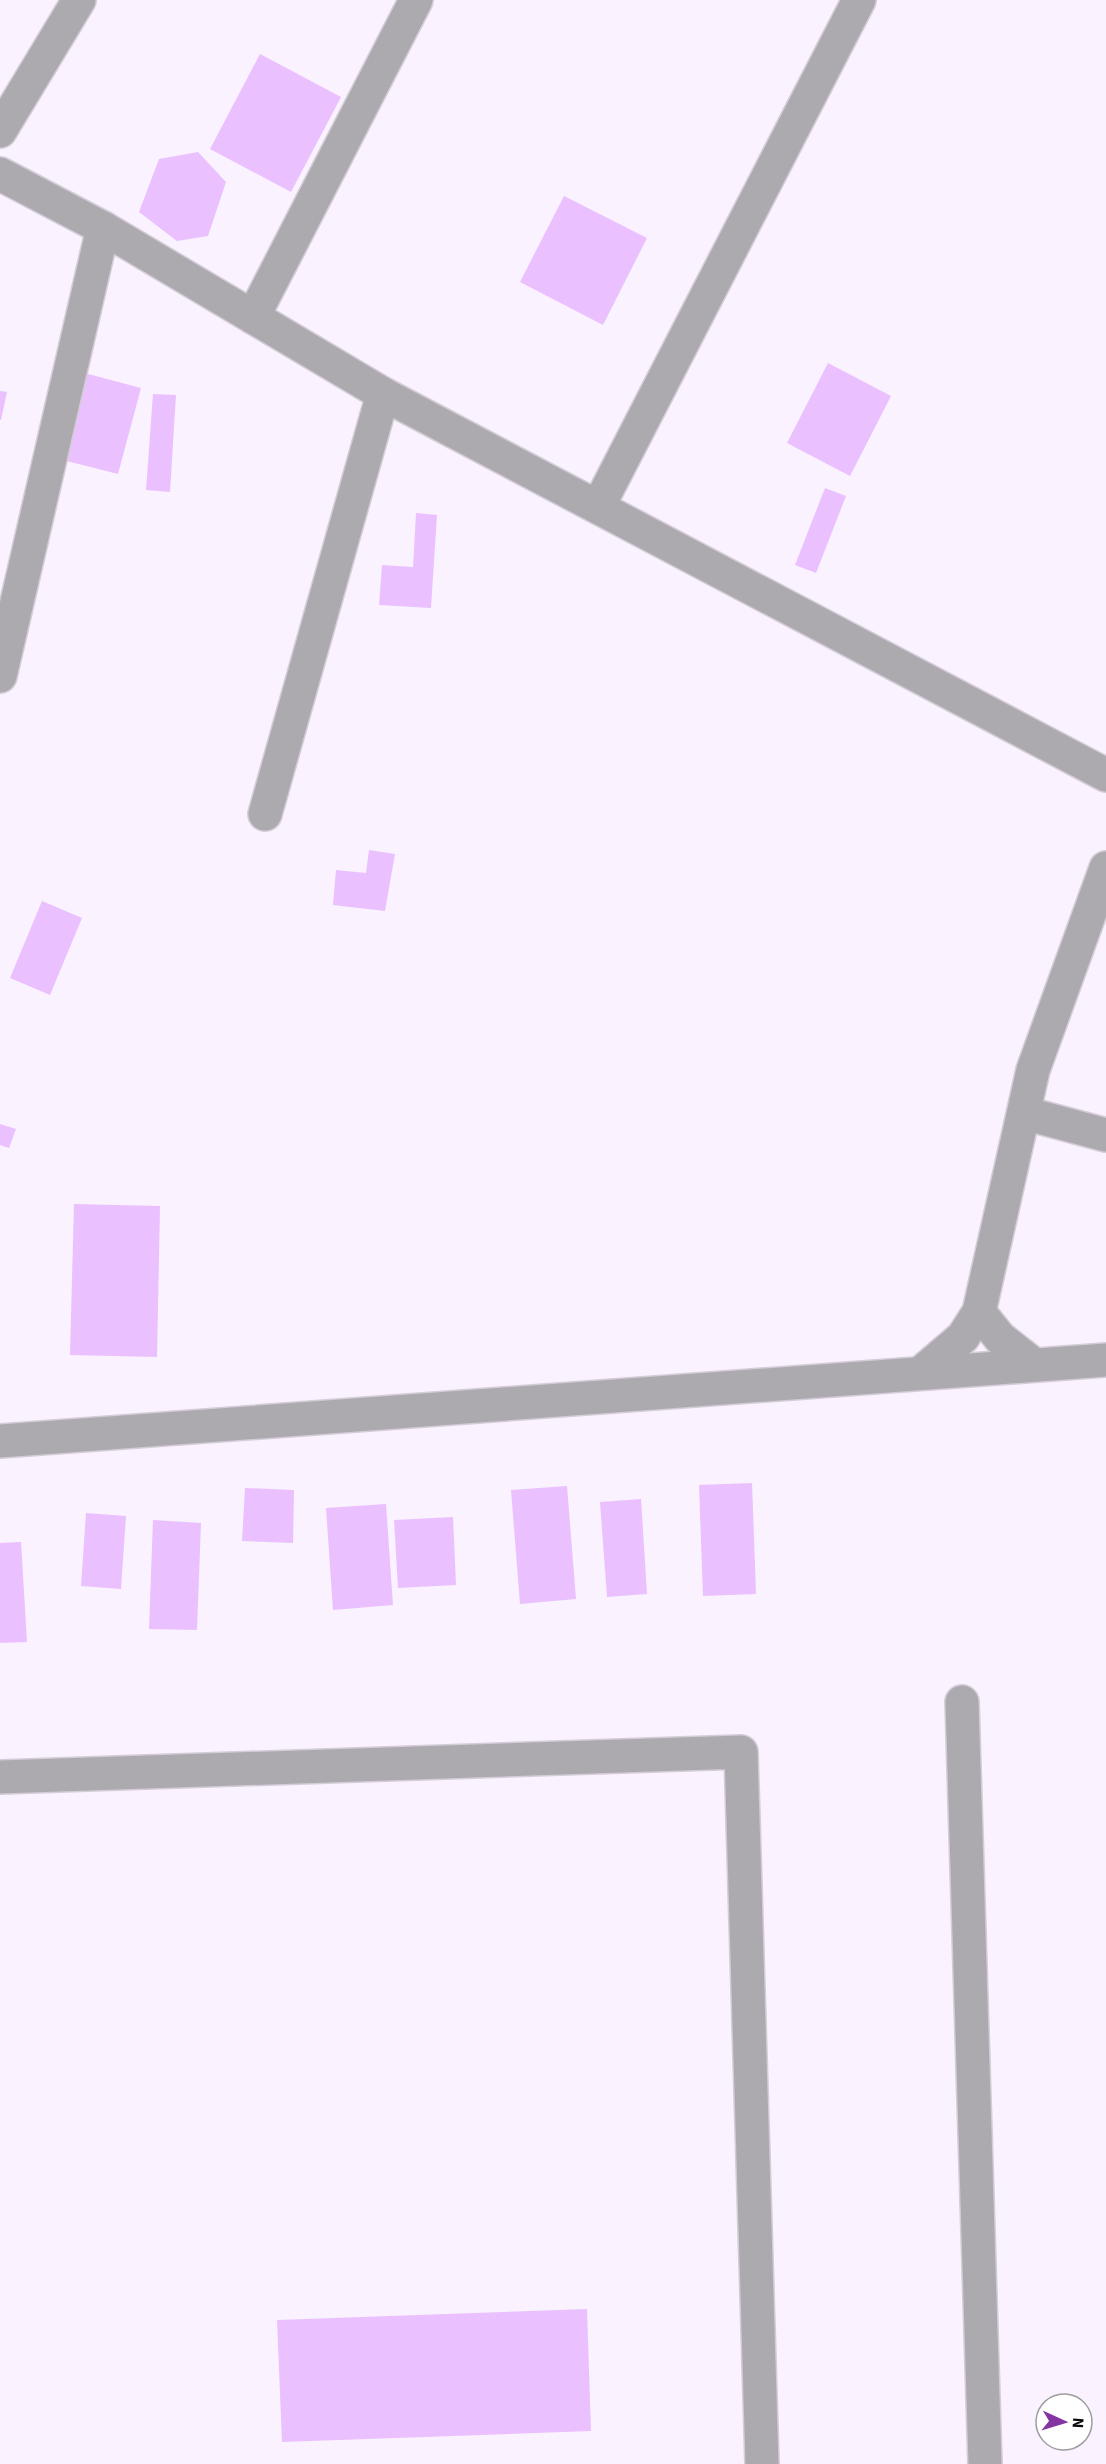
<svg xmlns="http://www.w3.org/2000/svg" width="1106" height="2464" viewBox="0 0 1106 2464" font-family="'Source Sans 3',sans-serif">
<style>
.building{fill:#ebc0fe}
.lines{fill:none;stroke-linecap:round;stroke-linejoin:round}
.minor-casing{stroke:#d4cdd8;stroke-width:36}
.minor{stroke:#adaaaf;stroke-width:33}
</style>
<rect width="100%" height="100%" fill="#faf2fe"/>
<g class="building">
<polygon points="260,54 341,97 291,192 210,149"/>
<polygon points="198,152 226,182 208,236 177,241 139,212 159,159"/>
<polygon points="564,196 647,238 603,325 520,282"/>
<polygon points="828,363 891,396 850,476 787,443"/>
<polygon points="73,370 141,388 118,474 51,457"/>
<polygon points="0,391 7,392 1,420 0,420"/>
<polygon points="153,394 176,395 170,492 146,490"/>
<polygon points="825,488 846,496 816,573 795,565"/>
<polygon points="416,513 437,515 431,608 379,605 382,565 413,567"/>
<polygon points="369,850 395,854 385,911 333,905 336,870 366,873"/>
<polygon points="42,901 82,918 50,995 10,978"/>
<polygon points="0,1124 16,1129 9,1148 0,1145"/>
<polygon points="74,1204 160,1206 157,1357 70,1355"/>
<polygon points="752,1483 756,1594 703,1596 699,1485"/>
<polygon points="567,1486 576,1599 520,1604 511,1490"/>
<polygon points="245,1488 294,1490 293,1543 242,1541"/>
<polygon points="641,1499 647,1594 607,1597 600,1502"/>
<polygon points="386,1504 393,1605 333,1610 326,1508"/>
<polygon points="86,1513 126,1516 121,1589 81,1586"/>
<polygon points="453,1517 456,1585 398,1588 394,1520"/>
<polygon points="153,1520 201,1523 197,1630 149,1629"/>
<polygon points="21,1542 27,1642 0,1643 0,1543"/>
<polygon points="587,2309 591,2431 282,2442 277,2320"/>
</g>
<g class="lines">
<g class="minor-casing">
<g id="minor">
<polyline points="0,131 79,0"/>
<polyline points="0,174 103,228 383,394 1106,775"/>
<polyline points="253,317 416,0"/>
<polyline points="598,507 859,0"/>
<polyline points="0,676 103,228"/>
<polyline points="265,814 383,394"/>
<polyline points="1024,1113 1106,1135"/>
<polyline points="979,1312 1000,1338 1033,1364"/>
<polyline points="922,1372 963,1337 979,1312 1033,1070 1106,868"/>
<polyline points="0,1441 1106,1360"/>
<polyline points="962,1702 985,2464"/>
<polyline points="0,1777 741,1752 762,2464"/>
</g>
</g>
<use href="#minor" class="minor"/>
</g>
<g transform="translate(1064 2422) rotate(94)"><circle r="28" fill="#ffffff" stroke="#9f9d9f" stroke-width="1.5"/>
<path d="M0-4.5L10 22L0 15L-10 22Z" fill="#8534a3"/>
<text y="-9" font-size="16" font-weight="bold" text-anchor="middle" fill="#0e0b0f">N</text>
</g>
</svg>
